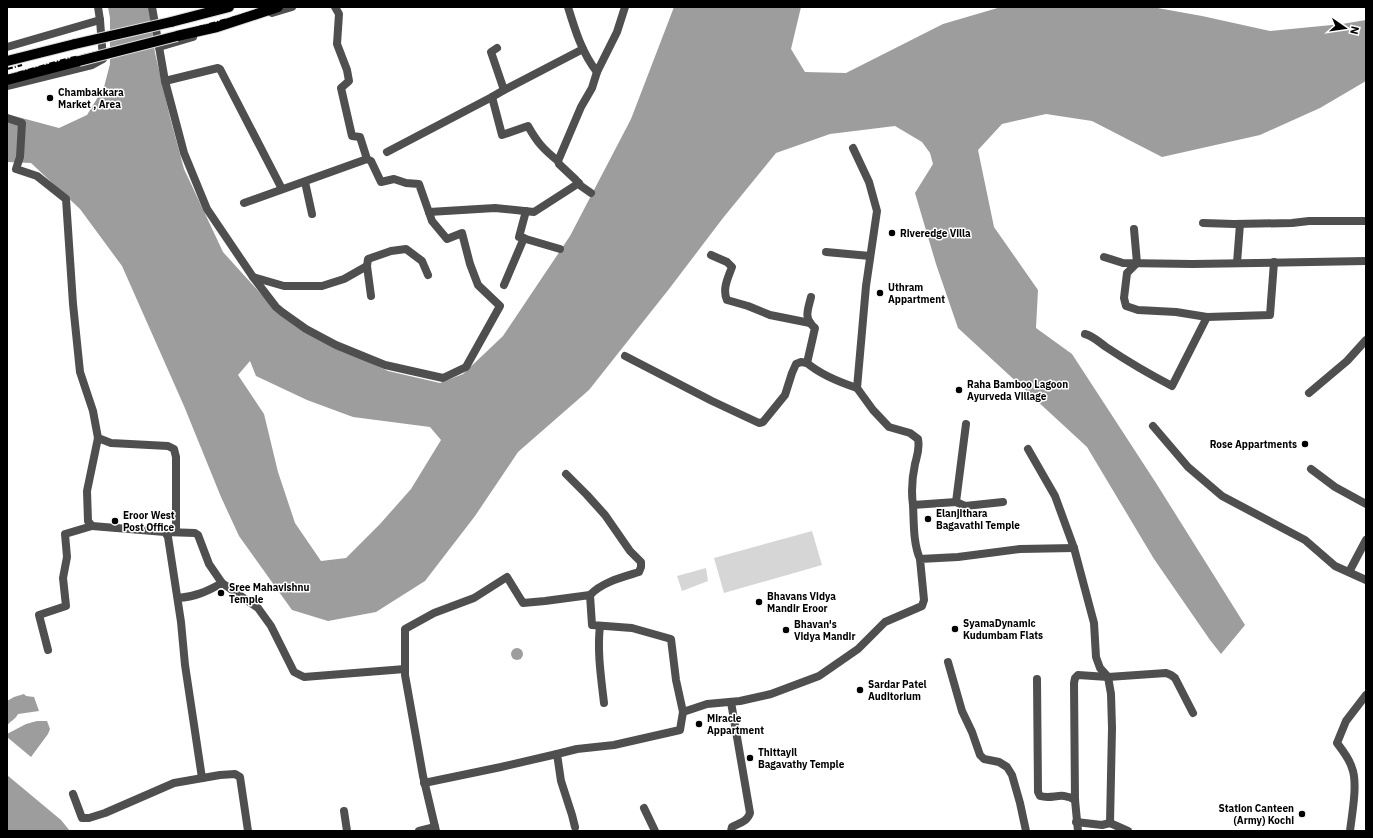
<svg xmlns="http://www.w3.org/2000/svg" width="1373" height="838" viewBox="0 0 1373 838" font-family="'IBM Plex Sans',sans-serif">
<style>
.green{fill:#d6d6d6}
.water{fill:#9d9d9d;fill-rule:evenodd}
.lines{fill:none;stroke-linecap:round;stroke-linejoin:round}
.primary-casing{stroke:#dbdbdb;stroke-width:12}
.minor{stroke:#4f4f4f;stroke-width:8}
.primary{stroke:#000;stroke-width:10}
.rail{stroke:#000;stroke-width:2;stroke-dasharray:6 2 1 2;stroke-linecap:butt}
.primary-bridge-casing{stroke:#dbdbdb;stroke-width:12;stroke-linecap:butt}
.primary-bridge{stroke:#000;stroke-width:10}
.poi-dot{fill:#000;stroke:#fff;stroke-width:1.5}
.labels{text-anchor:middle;stroke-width:3;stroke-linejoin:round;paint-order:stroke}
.poi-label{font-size:10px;font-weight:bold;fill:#000;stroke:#fff;text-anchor:start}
</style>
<rect width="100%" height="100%" fill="#fff"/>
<g class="green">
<polygon points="812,531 822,565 724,593 714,558"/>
<polygon points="706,568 708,581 682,591 677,576"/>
</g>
<g class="water">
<path d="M108,7h41l6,46 15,64 14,52 39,83 56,62 39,25 70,32 52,12 23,-9 40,-38 67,-100 61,-117 43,-112h127l-10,42 14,23 41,1 97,-49 58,-17h151l50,9 68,15 72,-7 24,-4v61l-46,27 -60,27 -98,22 -70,-36 -46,-7 -44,10 -24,26 16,77 44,63 -2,38 36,26 84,129 89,142 -24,29 -11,-14 -56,-81 -67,-112 -129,-119 -22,-64 -21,-71 18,-29 -3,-11 -8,-11 -27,-16 -65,8 -54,19 -53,65 -54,71 -80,101 -71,62 -43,64 -50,65 -49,31 -48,9 -36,-11 -53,-74 -18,-39 -37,-91 -62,-140 -42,-57 -49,-46 -24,-1v-48l52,14 28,-13 17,-28 6,-23v-46zM250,361l6,15 51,24 46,17 77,10 11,13 -30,49 -31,35 -34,34 -25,3 -26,-38 -17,-51 -14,-58 -26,-39z"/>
<circle cx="517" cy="654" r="6"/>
<path d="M24,694l2,2 8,1 5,14 -21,3c-3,6 -8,7 -11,12v-25l7,-4z"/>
<polygon points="37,721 47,721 50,729 48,734 31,757 7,737 7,734 26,724"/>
<polygon points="7,775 61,820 70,831 7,831"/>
</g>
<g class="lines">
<g class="primary-casing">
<g id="primary">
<polyline points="171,22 229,7"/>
<polyline points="177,36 217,27 278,7"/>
<polyline points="7,61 75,44"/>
<polyline points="7,80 79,61"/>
</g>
</g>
<g class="minor">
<polyline points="152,7 165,81 184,153 207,209 253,277 284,286 322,286 344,279 367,266 371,296"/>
<path d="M568,7c7,23 14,46 29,65l20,-40 8,-25"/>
<polyline points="272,13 292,7"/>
<polyline points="7,47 100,20 98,7"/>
<polyline points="159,47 193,37"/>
<path d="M497,48l-6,4 13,38 -12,7 10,38 26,-9c9,16 15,23 30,35"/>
<polyline points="165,81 218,68 220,69 282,189"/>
<polyline points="7,86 92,65 103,59 100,20"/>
<polyline points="504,90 583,49"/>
<polyline points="7,118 22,123 20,157 16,169 37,176 66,199 73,304 80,372 93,411 98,438 87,491 88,521 92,526 165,532 168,537 181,622 185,665 202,778"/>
<path d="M853,148l16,34 8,29 -11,75 -9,102 16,22 16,17 21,6 8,6c2,10 -1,17 -3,25 -3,14 -4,27 -2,41"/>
<polyline points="387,152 492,97"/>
<polyline points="305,182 312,214"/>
<polyline points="591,193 581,186 576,180 559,164 558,161 581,107 592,88 597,72"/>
<polyline points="244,203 367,159"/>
<polyline points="526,211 519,237 560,249"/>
<polyline points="429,212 495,208 534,212 579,183"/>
<polyline points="1203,223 1234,224 1292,223 1309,221 1366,221"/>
<polyline points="1134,229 1137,263 1127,273 1124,298 1126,306 1138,310 1176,312 1207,317"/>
<polyline points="826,252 870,256"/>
<path d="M711,255l16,7 5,5c-4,11 -10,22 -5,33l21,6 22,9 40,8"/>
<polyline points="1104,257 1123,263 1193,264 1366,261"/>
<polyline points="1237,263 1240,224"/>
<polyline points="367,266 368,259 391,251 406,249 422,261 428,275"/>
<polyline points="253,277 276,307 282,312 306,329 336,345 385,365 443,378 466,367 500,306 478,285 470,264 462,233 447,239 432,221 419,184 406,183 394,179 381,182 371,161 367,159 360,137 352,136 341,88 349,81 347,70 337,44 339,14 335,7"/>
<polyline points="504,285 524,238"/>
<path d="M811,297c-3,13 -8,21 4,31l-8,35c14,12 32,19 50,25"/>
<path d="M1085,334c8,2 14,8 21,13 21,14 43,27 66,39l35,-69 63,-2 4,-53"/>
<polyline points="625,356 712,401 759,423 763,422 785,395 792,373 796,364 801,362 807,363"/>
<polyline points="1309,393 1347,361 1366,340"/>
<polyline points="1153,426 1188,467 1222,496 1305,540 1335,566 1366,580"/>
<polyline points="98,438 111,443 168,446 174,449 176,457 176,532"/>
<polyline points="1028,449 1055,496 1074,548 1094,623 1096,657 1100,668 1108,677 1111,694 1112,728 1110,823 1128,831"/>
<polyline points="1311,469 1335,487 1366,504"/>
<path d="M566,474l21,21 18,20 25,36 11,11v5l-2,5c-16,5 -37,10 -49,23"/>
<polyline points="956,502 965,506 1003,502"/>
<polyline points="165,532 195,533 198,535 209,564 222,583 258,608 271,626 294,672 304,677 405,669"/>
<path d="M920,559c-7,-16 -6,-36 -7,-54l43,-3 10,-78"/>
<polyline points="1349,572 1366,540"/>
<path d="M178,598c17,-1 30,-7 44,-15"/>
<path d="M600,626c-3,25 1,51 4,77"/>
<polyline points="48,650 39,615 66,606 63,578 67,557 65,534 92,526"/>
<polyline points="948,662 962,711 972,732 980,755 984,759 999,762 1007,767 1012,775 1020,803 1026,831"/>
<path d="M1037,679l1,113 2,4c13,4 21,-5 35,4"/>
<path d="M731,702l19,111c-3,9 -11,10 -18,14l-1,4"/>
<polyline points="424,783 501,767 557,754"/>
<polyline points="73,794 82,818 89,818 105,813 174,783 220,775 235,774 240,777 248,831"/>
<polyline points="644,808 655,831"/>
<polyline points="344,811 347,831"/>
<polyline points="1076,822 1102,825 1110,823"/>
<polyline points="575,827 572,815 561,781 557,754 577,749 614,745 680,730 683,712"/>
<polyline points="419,831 435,827"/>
<polyline points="436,831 423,776 405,675 405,629 434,613 474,598 507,577 523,603 545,601 590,595 592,625 632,628 671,639 676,680 683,712 707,704 740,701 771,694 819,676 858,649 885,622 922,606 924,600 920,559 958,557 1020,549 1074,548"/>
<polyline points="1078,831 1075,800 1074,683 1075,678 1078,675 1108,677 1166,673 1171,675 1175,678 1193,713"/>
<path d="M1350,831c2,-17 8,-48 2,-63 -3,-10 -9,-17 -15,-25l9,-22 20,-26"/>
</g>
<use href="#primary" class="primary"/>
<g class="rail">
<polyline points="7,69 22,65"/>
<polyline points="7,76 66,59 174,34 270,7"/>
</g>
<g class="primary-bridge-casing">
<g id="primary-bridge">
<polyline points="75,44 171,22"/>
<polyline points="79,61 177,36"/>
</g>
</g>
<use href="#primary-bridge" class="primary-bridge"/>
</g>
<g class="poi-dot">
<circle cx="50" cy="98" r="4"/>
<circle cx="892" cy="233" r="4"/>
<circle cx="880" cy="293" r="4"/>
<circle cx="959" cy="390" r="4"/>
<circle cx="1305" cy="444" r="4"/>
<circle cx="928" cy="519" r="4"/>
<circle cx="115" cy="521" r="4"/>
<circle cx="221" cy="593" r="4"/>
<circle cx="759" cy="602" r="4"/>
<circle cx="955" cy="629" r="4"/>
<circle cx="786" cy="630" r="4"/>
<circle cx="860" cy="690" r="4"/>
<circle cx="699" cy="724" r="4"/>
<circle cx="750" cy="758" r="4"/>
<circle cx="1302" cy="814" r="4"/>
</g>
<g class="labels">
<g class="poi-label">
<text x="58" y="96">Chambakkara<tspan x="58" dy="12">Market , Area</tspan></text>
<text x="900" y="237">Riveredge Villa</text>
<text x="888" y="291">Uthram<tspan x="888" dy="12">Appartment</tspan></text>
<text x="967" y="388">Raha Bamboo Lagoon<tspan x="967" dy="12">Ayurveda Village</tspan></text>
<text x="1297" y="448" text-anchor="end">Rose Appartments</text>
<text x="936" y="517">Elanjithara<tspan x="936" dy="12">Bagavathi Temple</tspan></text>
<text x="123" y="519">Eroor West<tspan x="123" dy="12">Post Office</tspan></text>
<text x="229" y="591">Sree Mahavishnu<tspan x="229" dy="12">Temple</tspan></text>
<text x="767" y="600">Bhavans Vidya<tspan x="767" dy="12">Mandir Eroor</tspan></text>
<text x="963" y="627">SyamaDynamic<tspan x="963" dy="12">Kudumbam Flats</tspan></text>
<text x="794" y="628">Bhavan's<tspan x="794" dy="12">Vidya Mandir</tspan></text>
<text x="868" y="688">Sardar Patel<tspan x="868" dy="12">Auditorium</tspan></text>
<text x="707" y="722">Miracle<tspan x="707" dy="12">Appartment</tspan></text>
<text x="758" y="756">Thittayil<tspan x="758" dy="12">Bagavathy Temple</tspan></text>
<text x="1294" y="812" text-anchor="end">Station Canteen<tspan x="1294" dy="12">(Army) Kochi</tspan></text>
</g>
</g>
<rect width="1373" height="838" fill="none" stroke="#000000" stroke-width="16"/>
<g transform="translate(1345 28) rotate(103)" stroke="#ffffff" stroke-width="3" paint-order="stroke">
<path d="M0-3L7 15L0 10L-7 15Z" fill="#000000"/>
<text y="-6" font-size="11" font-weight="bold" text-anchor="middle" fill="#000000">N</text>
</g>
</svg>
